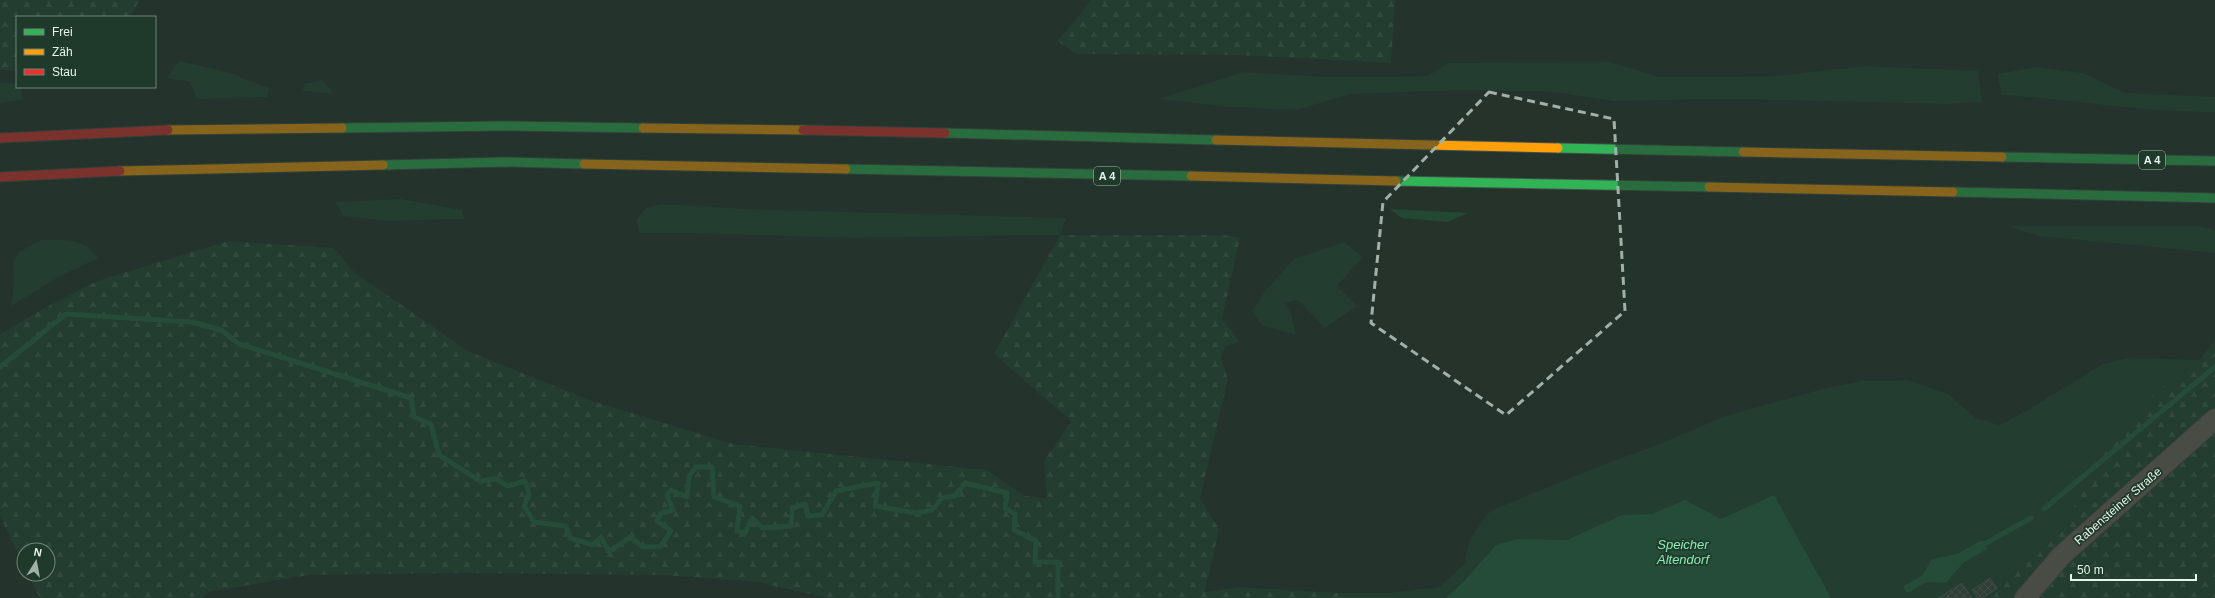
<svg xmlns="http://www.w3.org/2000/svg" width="2215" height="598" viewBox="0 0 2215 598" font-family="Helvetica,sans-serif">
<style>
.green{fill:#234935}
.forest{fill:url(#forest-firs)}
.water{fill:#256c49}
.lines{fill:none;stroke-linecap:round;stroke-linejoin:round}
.stream{stroke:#256c49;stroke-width:5}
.building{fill:url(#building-cross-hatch);stroke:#57635c}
.street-casing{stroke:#45514a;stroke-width:22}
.fast-casing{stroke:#45514a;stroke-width:11}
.slow-casing{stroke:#45514a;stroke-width:11}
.jam-casing{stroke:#45514a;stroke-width:11}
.street{stroke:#776964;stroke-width:20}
.fast{stroke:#30b455;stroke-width:9}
.slow{stroke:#ff9f0a;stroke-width:9}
.jam{stroke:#e5322d;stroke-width:9}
.marked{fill:none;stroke:#a2b1a8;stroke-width:3;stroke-dasharray:8 5;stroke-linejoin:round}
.labels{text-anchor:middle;stroke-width:3.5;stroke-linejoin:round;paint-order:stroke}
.shield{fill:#1f392a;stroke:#aabdb1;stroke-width:1}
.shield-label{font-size:11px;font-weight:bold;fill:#e6f5eb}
.street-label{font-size:12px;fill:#e6f5eb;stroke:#1f392a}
.water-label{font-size:13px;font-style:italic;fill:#87eeb4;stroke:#1f392a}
</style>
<defs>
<pattern id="forest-firs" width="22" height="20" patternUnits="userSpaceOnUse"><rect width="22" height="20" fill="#234935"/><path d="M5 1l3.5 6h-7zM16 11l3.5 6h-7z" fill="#436452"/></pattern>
<pattern id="building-cross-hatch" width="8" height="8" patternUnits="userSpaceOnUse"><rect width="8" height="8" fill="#434e48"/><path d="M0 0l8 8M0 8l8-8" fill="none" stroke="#5e6863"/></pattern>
</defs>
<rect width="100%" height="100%" fill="#25332b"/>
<g class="green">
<polygon points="179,61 228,72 269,88 267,97 197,99 190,82 167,78"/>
<polygon points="1610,62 1660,77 1776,76 1865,66 1978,71 1982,102 1947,104 1730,99 1614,101 1553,92 1463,90 1351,94 1296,110 1231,107 1158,99 1243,72 1328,77 1428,76 1448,63"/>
<path d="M2035,67l48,6 42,20 90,4v15c-71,1 -143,-13 -214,-17l-3,-21z"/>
<polygon points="322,80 334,94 303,91 304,84"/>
<polygon points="0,82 17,84 17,87 21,87 22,100 0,103"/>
<polygon points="401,199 462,210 464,219 385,221 344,216 335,202"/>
<polygon points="661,204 746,209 1066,218 1060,235 853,238 692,233 640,233 636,221 646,208"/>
<polygon points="1390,209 1469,213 1447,222 1402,218"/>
<polygon points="2007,226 2198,226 2215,230 2215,253 2039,236"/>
<path d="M41,240c25,0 41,-3 57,18l-41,20 -46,28 3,-24 -1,-20 6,-10z"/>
<polygon points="1344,242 1363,257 1337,286 1357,306 1325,328 1298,300 1285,303 1291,314 1296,335 1261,325 1252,311 1266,290 1294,259"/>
<polygon points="2126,358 2200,360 2159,389 2078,497 2066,526 2004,582 1992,598 1339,598 1338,593 1389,593 1439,587 1464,564 1470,539 1490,511 1602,465 1657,445 1725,416 1826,388 1862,381 1908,380 1948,394 1976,418 1999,425 2028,410 2101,365"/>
</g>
<g class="forest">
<polygon points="0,0 140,0 130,17 17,17 17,71 0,70"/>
<polygon points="1090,0 1395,0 1391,63 1236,55 1077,54 1057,41 1078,17"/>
<polygon points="1060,235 1224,235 1240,238 1222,319 1240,341 1225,347 1221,358 1228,379 1200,498 1219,529 1205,592 1239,587 1338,593 1339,598 828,598 756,582 662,575 462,573 309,575 208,592 202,598 40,598 28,574 48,574 48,550 24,550 24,567 0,516 0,334 43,309 97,281 228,241 334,248 354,272 468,351 589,400 733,444 987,470 1025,496 1047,498 1044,461 1071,421 994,354"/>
<polygon points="2215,339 2215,598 1992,598 2004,582 2066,526 2078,497 2108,439 2159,389 2200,360"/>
</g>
<g class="water">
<polygon points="1774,495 1831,598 1446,598 1464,581 1496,545 1517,539 1567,540 1622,515 1652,514 1685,500 1721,519"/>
<polygon points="1982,540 1987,549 1963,563 1946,583 1926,582 1907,593 1903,586 1922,576 1932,559 1957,554"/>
</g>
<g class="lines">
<g class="stream">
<polyline points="0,367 66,314 191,322 221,330 239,344 411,398 414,417 431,424 439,455 480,481 496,479 508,486 525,481 529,494 524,506 534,522 566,526 570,538 593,545 601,537 609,552 630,537 643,547 660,547 671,531 657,521 661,513 673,510 667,495 671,490 687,497 689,476 696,467 712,467 714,497 740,506 737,531 745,533 752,518 762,528 791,526 792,508 805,504 808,516 822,515 836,491 878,483 875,506 916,513 932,510 942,498 955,496 965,483 1007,493 1005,508 1015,514 1014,530 1036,541 1035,562 1058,562 1058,598"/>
<polyline points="2044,509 2215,367"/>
<polyline points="1979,547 2031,518"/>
</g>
</g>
<g class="building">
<polygon points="1990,578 1997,588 1983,598 1978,598 1972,590"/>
<polygon points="1962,583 1972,598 1938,598"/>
</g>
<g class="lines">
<g class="street-casing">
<polyline id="street" points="2025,598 2061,556 2215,419"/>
</g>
<g class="fast-casing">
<g id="fast">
<polyline points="342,128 503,126 643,128"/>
<polyline points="945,133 1216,140"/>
<polyline points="1558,148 1743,152"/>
<polyline points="2002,157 2215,161"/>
<polyline points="383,165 504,162 584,164"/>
<polyline points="846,169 1191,176"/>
<polyline points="1396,181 1709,187"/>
<polyline points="1953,192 2215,198"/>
</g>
</g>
<g class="slow-casing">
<g id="slow">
<polyline points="643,128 803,130"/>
<polyline points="168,130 342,128"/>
<polyline points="1216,140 1558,148"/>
<polyline points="1743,152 2002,157"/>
<polyline points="584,164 846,169"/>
<polyline points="120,171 383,165"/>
<polyline points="1191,176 1396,181"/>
<polyline points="1709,187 1953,192"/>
</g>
</g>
<g class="jam-casing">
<g id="jam">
<polyline points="803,130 945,133"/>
<polyline points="0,138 168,130"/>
<polyline points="0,177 120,171"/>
</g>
</g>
<use href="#street" class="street"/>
<use href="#fast" class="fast"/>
<use href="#slow" class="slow"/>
<use href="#jam" class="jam"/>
</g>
<path d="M0 0H2215V598H0ZM1489,92l125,27 11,192 -119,104 -135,-92 12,-121z" fill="#25332b" fill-opacity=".55" fill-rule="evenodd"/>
<path class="marked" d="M1489,92l125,27 11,192 -119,104 -135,-92 12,-121z"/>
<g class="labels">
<g class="shield">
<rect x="2139" y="151" width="26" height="18" rx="3"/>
<rect x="1094" y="167" width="26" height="18" rx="3"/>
</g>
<g class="shield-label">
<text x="2152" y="164">A 4</text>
<text x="1107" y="180">A 4</text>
</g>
<g class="street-label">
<text transform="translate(2118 506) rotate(-41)" y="4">Rabensteiner Straße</text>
</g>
<g class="water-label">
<text x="1683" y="549">Speicher<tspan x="1683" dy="15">Altendorf</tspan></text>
</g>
</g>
<rect x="16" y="16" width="140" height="72" fill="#1f392a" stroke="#6f8477"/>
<rect x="24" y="29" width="20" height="6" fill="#30b455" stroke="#6f8477"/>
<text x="52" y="36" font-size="12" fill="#e6f5eb">Frei</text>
<rect x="24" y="49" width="20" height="6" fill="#ff9f0a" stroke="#6f8477"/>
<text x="52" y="56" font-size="12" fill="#e6f5eb">Zäh</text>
<rect x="24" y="69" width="20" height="6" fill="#e5322d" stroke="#6f8477"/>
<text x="52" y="76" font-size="12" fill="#e6f5eb">Stau</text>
<g transform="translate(36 562) rotate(11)"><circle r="19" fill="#1f392a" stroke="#6f8477"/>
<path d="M0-3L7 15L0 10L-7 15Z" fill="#a2b1a8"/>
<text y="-6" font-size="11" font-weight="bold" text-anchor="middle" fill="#e6f5eb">N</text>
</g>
<path d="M2071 574v6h125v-6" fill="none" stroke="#e6f5eb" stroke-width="2"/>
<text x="2077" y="574" font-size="12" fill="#e6f5eb" stroke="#1f392a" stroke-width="3" paint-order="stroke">50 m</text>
</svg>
